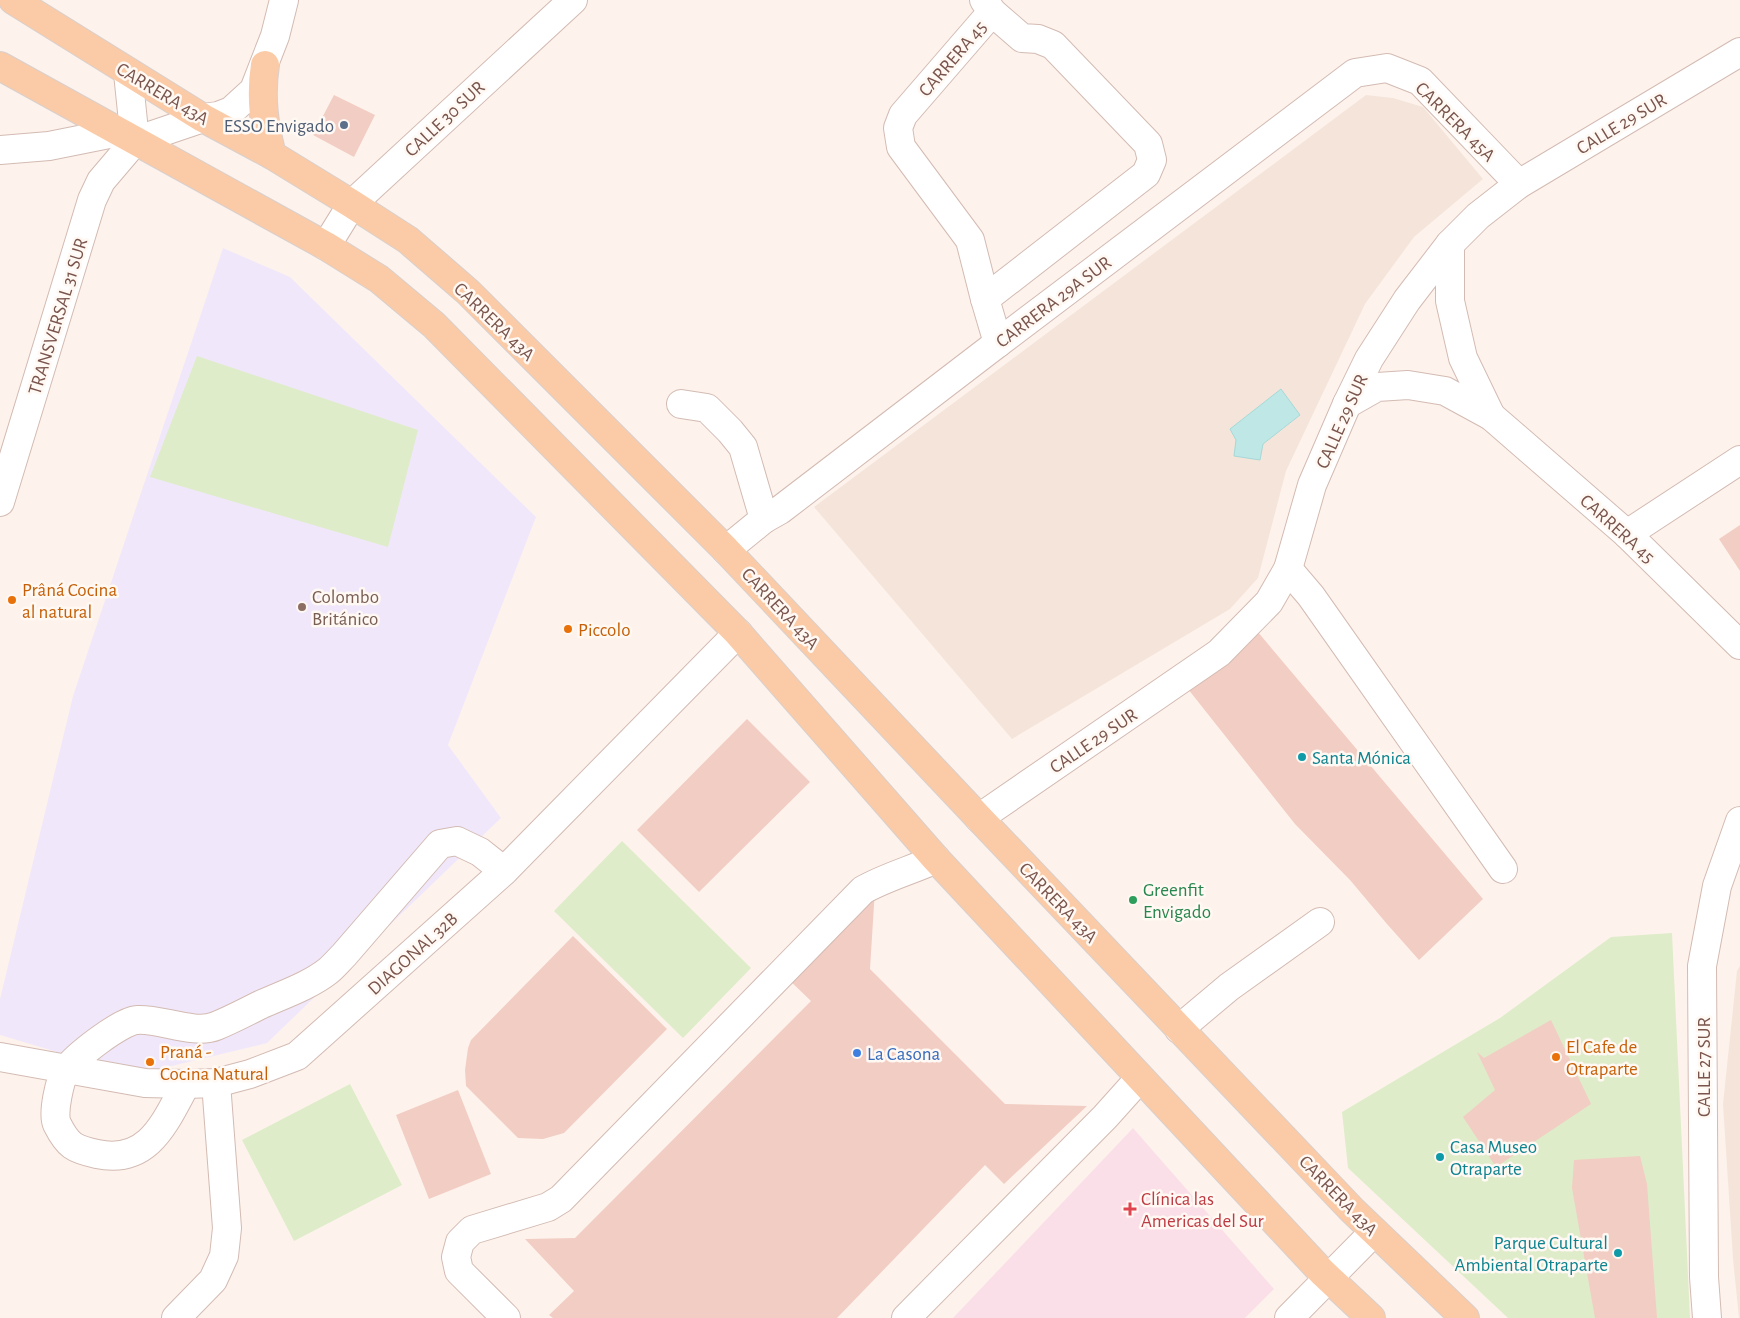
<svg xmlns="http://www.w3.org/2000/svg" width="1740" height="1318" viewBox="0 0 1740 1318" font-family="'Alegreya Sans',sans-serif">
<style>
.residential{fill:#f5e4da}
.education{fill:#f0e8fa}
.medical{fill:#fbdfe8}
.green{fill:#deecc9}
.water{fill:#bfe7e6;stroke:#a5d9d8}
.building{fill:#f2cdc3}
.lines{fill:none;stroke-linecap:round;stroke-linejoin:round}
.minor-casing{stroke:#d3bbb3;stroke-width:30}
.major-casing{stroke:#d9cfcd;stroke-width:30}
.minor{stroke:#fff;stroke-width:28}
.major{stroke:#facba6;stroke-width:28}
.service-dot{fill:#5c6f8a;stroke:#fff8f3;stroke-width:2}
.food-dot{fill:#e8710a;stroke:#fff8f3;stroke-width:2}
.education-dot{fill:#8d6e63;stroke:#fff8f3;stroke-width:2}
.culture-dot{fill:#0f9aa8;stroke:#fff8f3;stroke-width:2}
.leisure-dot{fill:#2e9e5b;stroke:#fff8f3;stroke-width:2}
.shop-dot{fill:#3f7fe0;stroke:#fff8f3;stroke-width:2}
.health-dot{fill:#e0444e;stroke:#fff8f3;stroke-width:2}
.labels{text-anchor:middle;stroke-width:5;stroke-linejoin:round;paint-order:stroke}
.street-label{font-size:19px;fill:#79554d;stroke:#fff8f3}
.service-label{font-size:19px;fill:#4e5e75;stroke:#fff8f3;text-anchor:end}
.food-label{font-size:19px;fill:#c56008;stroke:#fff8f3;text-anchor:start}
.education-label{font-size:19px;fill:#785e54;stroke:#fff8f3;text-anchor:start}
.culture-label{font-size:19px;fill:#0d838f;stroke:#fff8f3;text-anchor:start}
.leisure-label{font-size:19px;fill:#27864d;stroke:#fff8f3;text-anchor:start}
.shop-label{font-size:19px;fill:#366cbe;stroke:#fff8f3;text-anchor:start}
.health-label{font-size:19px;fill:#be3a42;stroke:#fff8f3;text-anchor:start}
</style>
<rect width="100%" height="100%" fill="#fdf3ec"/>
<g class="residential">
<polygon points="1366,95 1393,98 1423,107 1483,179 1414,237 1365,304 1286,471 1258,578 1230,609 1012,739 814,507"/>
<polygon points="1740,966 1740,1318 1739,1318 1733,1259 1723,1104 1737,971"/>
</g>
<polygon class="education" points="223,248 290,277 536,517 448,745 501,818 267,1043 134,1075 0,1035 0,999 73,696"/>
<polygon class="medical" points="1133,1128 1274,1289 1245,1318 953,1318"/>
<g class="green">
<polygon points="197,356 418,430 388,547 150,477"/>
<polygon points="622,841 751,968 683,1038 554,911"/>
<polygon points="1672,933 1690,1318 1508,1318 1348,1168 1342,1112 1500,1018 1611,937"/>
<polygon points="350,1084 402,1185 294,1241 242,1140"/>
</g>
<polygon class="water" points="1281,389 1300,415 1263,444 1260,460 1234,456 1236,440 1230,429"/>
<g class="building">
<polygon points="334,95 375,115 354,157 313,135"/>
<polygon points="1740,525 1740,571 1719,539"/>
<polygon points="1257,631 1483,899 1419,960 1387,924 1350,880 1295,824 1188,689"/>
<polygon points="747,719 810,782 699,892 637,830"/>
<polygon points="875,889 870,969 1005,1104 1087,1106 1004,1184 985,1165 837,1318 553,1318 549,1315 574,1291 525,1239 575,1238 811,1001 785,976"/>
<polygon points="573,936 667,1029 564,1133 543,1139 518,1138 466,1086 465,1070 468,1048 471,1040"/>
<polygon points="1551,1020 1591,1104 1496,1167 1463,1117 1495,1090 1477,1052 1484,1058"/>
<polygon points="458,1090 491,1174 429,1199 396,1115"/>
<polygon points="1640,1156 1647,1184 1657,1318 1595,1318 1572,1188 1574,1160"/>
</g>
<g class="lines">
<g class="minor-casing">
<g id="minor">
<polyline points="984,0 992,12 903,115 898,128 901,147 970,240 985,299"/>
<polyline points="992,12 1022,38 1038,39 1053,45 1148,144 1152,160 1146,174 985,299 998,343"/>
<polyline points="128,73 135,141"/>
<polyline points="0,150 49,146 119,132"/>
<polyline points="1450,244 1450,301 1463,358 1491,416"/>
<polyline points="326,246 352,204 573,0"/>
<polyline points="681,404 707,408 730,431 743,447 764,519"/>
<polyline points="1347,404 1377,387 1408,385 1445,391 1491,416 1627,534 1740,645"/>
<polyline points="0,502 92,200 101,181 135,141 203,118 218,116 231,111 254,90 275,36 284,0"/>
<polyline points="1627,534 1740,460"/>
<polyline points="726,550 764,519 780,510 998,343 1355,73 1387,68 1420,81 1519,184"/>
<polyline points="1288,569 1311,596 1503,869"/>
<polyline points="979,818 1219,653 1269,602 1288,569 1312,485 1347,404 1369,359 1407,300 1450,244 1478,216 1519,184 1740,52"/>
<polyline points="1179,1029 1229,987 1320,922"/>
<polyline points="0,1057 145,1083 186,1084 216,1083 250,1074 297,1056 504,871 738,633"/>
<path d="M186,1084c-21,38 -37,81 -89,70 -23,-5 -29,-8 -40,-30 -5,-10 3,-45 9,-54 10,-14 55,-49 71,-50 22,-2 57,15 79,6 15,-6 30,-14 44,-21 22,-10 49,-19 68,-34 6,-5 11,-11 16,-16l96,-111 17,-3 23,11 24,19"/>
<polyline points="176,1318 213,1280 224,1256 227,1228 216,1083"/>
<path d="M506,1318l-47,-47 -3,-14 4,-15 12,-12 76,-23 13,-8 302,-309c23,-13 49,-20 73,-31"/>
<polyline points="906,1318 1105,1117 1140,1078"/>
<polyline points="1289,1318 1374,1232"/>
<polyline points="1707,1318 1704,1277 1702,966 1717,886 1740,821"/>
</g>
</g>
<g class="major-casing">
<g id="major">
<polyline points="13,0 203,118 272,155 352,204 408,240 468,292 726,550 979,818 1352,1210 1465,1318"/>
<path d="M265,65c-5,32 -1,60 7,90"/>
<polyline points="0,66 326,246 379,279 434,325 738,633 936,859 1322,1272 1371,1318"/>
</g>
</g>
<use href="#minor" class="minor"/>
<use href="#major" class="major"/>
</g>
<circle class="service-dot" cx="344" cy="125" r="5"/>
<g class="food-dot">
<circle cx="12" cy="600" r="5"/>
<circle cx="568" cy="629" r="5"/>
<circle cx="1556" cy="1057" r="5"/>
<circle cx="150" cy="1062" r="5"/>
</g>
<circle class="education-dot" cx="302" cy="607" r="5"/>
<g class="culture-dot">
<circle cx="1302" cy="757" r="5"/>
<circle cx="1440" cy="1157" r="5"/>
<circle cx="1618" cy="1253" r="5"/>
</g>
<circle class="leisure-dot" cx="1133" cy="900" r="5"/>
<circle class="shop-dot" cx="857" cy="1053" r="5"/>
<path class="health-dot" d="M1127.5 1201.5h5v5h5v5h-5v5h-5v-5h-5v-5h5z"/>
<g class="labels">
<g class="street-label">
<text transform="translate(952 58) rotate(-49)" y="7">CARRERA 45</text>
<text transform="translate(163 93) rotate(31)" y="7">CARRERA 43A</text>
<text transform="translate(444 118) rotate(-43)" y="7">CALLE 30 SUR</text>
<text transform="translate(1456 121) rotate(45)" y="7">CARRERA 45A</text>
<text transform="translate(1621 123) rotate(-31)" y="7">CALLE 29 SUR</text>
<text transform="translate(1053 301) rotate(-37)" y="7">CARRERA 29A SUR</text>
<text transform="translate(57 316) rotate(-73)" y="7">TRANSVERSAL 31 SUR</text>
<text transform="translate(495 321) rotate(44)" y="7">CARRERA 43A</text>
<text transform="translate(1341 421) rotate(-66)" y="7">CALLE 29 SUR</text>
<text transform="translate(1618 528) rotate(42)" y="7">CARRERA 45</text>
<text transform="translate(781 608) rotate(47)" y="7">CARRERA 43A</text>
<text transform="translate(1093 740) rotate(-34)" y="7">CALLE 29 SUR</text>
<text transform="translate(1059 902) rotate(46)" y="7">CARRERA 43A</text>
<text transform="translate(412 953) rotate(-42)" y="7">DIAGONAL 32B</text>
<text transform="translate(1703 1067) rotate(-90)" y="7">CALLE 27 SUR</text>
<text transform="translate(1339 1195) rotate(46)" y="7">CARRERA 43A</text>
</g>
<g class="service-label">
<text x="334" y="132">ESSO Envigado</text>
</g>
<g class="food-label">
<text x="22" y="596">Prâná Cocina<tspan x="22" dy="22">al natural</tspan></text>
<text x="578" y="636">Piccolo</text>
<text x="1566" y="1053">El Cafe de<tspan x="1566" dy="22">Otraparte</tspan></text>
<text x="160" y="1058">Praná -<tspan x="160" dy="22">Cocina Natural</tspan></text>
</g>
<g class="education-label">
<text x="312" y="603">Colombo<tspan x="312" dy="22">Británico</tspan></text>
</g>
<g class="culture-label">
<text x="1312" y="764">Santa Mónica</text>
<text x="1450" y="1153">Casa Museo<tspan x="1450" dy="22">Otraparte</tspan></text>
<text x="1608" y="1249" text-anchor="end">Parque Cultural<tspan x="1608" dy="22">Ambiental Otraparte</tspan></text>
</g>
<g class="leisure-label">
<text x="1143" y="896">Greenfit<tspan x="1143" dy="22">Envigado</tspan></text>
</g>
<g class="shop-label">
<text x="867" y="1060">La Casona</text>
</g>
<g class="health-label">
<text x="1141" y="1205">Clínica las<tspan x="1141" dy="22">Americas del Sur</tspan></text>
</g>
</g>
</svg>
